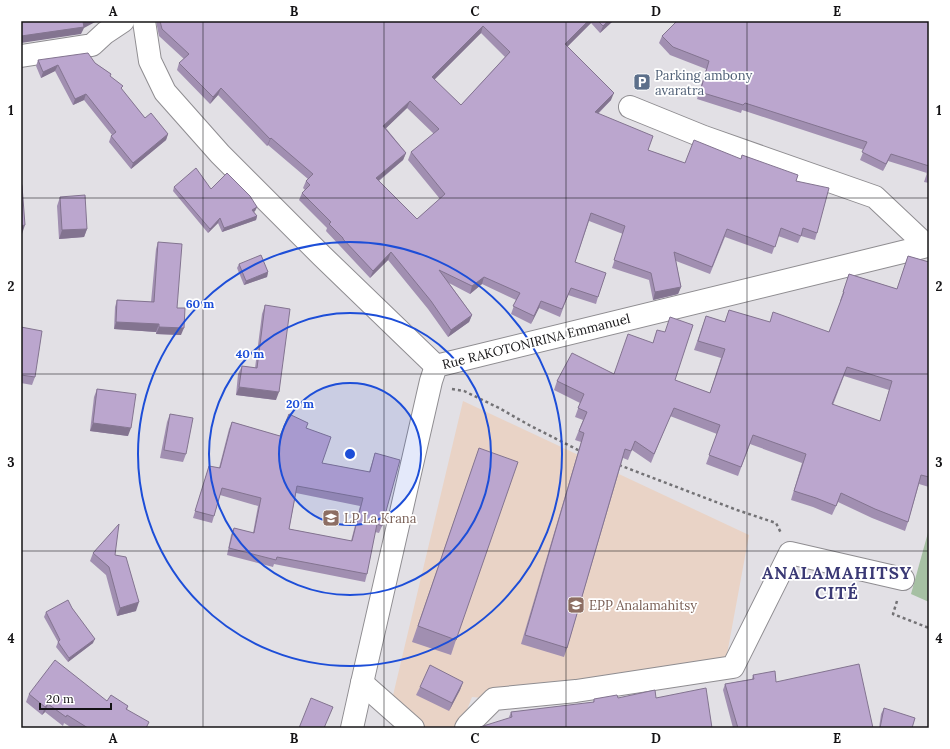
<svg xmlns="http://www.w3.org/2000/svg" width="950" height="749" viewBox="0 0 950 749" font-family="Lora,serif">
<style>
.education{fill:#e9d3c6}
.green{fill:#a6c0a3}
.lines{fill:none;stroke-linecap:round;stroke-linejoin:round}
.minor-casing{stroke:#8f8d91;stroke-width:24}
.path{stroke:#737275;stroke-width:2.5;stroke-dasharray:3 3;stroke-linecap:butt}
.minor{stroke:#fff;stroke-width:22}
.wall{fill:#a18fb1;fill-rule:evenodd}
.shaded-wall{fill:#837490}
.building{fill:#bba6ce;stroke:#837490;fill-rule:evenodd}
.grid{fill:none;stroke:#141315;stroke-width:1;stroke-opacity:0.55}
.ring{fill:none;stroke:#1d4ed8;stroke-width:2}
.labels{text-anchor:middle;stroke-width:3.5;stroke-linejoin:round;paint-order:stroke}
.service-label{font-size:13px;fill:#4e5e75;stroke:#fff;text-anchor:start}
.street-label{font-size:13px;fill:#141315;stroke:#fff}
.education-label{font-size:13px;fill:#785e54;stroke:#fff;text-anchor:start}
.district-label{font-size:17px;font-weight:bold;letter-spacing:1px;fill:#3a3975;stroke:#fff}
.centre{fill:#1d4ed8;stroke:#fff;stroke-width:2}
.ring-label{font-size:12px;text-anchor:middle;font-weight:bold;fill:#1d4ed8;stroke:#fff;stroke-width:3.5;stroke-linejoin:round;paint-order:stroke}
.neatline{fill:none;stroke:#141315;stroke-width:1.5}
.grid-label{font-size:13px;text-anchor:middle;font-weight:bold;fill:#141315}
</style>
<rect width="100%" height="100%" fill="#e2e0e5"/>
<polygon class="education" points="463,401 749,535 723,676 494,699 472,697 460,728 413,728 390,708"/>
<polygon class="green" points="929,529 929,602 911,594"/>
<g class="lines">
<g class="minor-casing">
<g id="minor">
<polyline points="144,21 150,61 165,92 220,154 322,256 436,366"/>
<polyline points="21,56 92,45 105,33 123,21"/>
<polyline points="630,107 704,137 875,197 927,246"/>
<polyline points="362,683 413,728"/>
<polyline points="352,728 362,683 431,381 436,366 927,246 929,246"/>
<polyline points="466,728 468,725 494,699 576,691 733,667 790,553 903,579"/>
</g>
</g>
<g class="path">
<polyline points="452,389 464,391 499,408 529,425 580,451"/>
<polyline points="619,465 737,510 776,523 781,533"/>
<polyline points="897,601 893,614 929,628"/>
</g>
<use href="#minor" class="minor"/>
</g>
<g class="wall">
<path d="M156,21h457l-13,12 -9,-10 -24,24 44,53 -13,14 50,36 37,13 111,18 21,52 -2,7 -14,-4 -3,7 -20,-7 -6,18 -47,-17 -15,37 -34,-13 5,26 -3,7 -25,6 -4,-20 -37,-12 11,-34 -34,-13 -14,41 23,35 -2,7 -28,-9 -8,22 -21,-9 -8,16 -20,-10 5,-14 -34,-16 -12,10 -21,-11 23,32 -3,7 -21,15 -20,-28 -40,-49 -18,18 -44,-47 1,-3 -28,-28 3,-7 3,-3 -2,-2 3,-7 2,-2 -40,-34 -1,1 -49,-51 -8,9 -33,-34 2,-7 5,-4 -25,-23zM481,33l24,24 -44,48 -27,-25zM407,108l27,26 -23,18 -3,8 32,39 -23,20 -38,-38 24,-21 3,-7 -20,-25z"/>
<polygon points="929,21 929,183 924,182 927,173 888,161 883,171 860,160 864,150 742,110 741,113 697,99 706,69 670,55 659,43 662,36"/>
<polygon points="38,60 95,63 111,74 110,76 145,118 168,134 166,140 131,169 109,142 111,136 112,135 84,100 73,105 55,71 41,78 36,66"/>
<polygon points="174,187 211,189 257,207 255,211 254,212 257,216 256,220 222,232 218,223 208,233 173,191"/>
<polygon points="60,197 87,229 84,237 59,239 57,206"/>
<polygon points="158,242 177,308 181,335 156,334 156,332 114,329 115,307 117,300 151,302 156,249"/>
<path d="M908,256l21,6v225l-10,-3 -11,38 -3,9 -33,-13 -34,-16 -6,13 -19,-8 -22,-7 11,-37 -52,-19 -12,32 -32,-12 11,-30 -47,-18 -19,47 -19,-13 -4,10 -5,-2 -56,190 -3,9 -43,-13 60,-202 -6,-2 8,-20 -8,-3 5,-14 -26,-13 3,-9 57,-7 39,-31 4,-13 18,50 35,13 11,-35 -27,-8 12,-34 19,6 4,-12 40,12 60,10 12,-31h-1l9,-27 48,15zM844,376l45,14 -9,31 -47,-16z"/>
<polygon points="239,264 268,272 267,277 244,285 237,268"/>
<polygon points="265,305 276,400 236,395 238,374 242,366 255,368 262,314"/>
<polygon points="21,327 35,377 32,385 21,383"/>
<polygon points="97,389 128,436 90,431 94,397"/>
<polygon points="170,414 186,454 183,462 160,458 167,422"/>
<path d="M232,422l48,14 26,-8 16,35 47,9 6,-19 7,73 -3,7 -4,-1 -8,42 -2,8 -91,-18 -1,3 -46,-12 4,-20 3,-7 19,5 5,-27 -38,-11 -8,28 -19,-5 16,-52 10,2 10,-39zM296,493l64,13 -9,35 -62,-12z"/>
<polygon points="474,463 456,640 451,655 412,642"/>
<polygon points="93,553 115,555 136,611 117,616 106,575 90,561"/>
<polygon points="72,608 93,643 68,662 56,647 58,642 44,617 46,612"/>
<polygon points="753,675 776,682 873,728 733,728 723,690 725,684 752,679"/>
<polygon points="463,682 460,690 449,711 416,695 420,687"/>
<polygon points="29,694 107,701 128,706 127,710 147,728 72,728 64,723 63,726 45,712 42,715 26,702"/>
<polygon points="618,698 656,698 712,728 509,717 511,712 593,703 594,699"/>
<polygon points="884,708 912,728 879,728 881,714"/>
</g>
<g class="shaded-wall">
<polygon points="85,21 97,21 84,28 81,34 21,43 21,36 83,22"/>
<polygon points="588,21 592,21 591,23 562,52 565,44"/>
<polygon points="608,21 613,21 600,33 603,26"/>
<polygon points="483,26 481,33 429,85 432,77"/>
<polygon points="58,65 55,71 41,78 43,72"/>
<polygon points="221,88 218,95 210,104 213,97"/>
<polygon points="614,93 611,100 592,119 595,112"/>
<polygon points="86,94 84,100 73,105 75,99"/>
<polygon points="410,101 407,108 381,133 383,126"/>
<polygon points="168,134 166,140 131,169 133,163"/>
<polygon points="271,138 268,145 267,146 270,139"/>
<polygon points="406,153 403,160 373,185 376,178"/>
<polygon points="891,154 888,161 883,171 886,164"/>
<polygon points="257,207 255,211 251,214 252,210"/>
<polygon points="257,216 256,220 222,232 224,228"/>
<polygon points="220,218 218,223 208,233 210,229"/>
<polygon points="25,225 22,234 21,234 21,226"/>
<polygon points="87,229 84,237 59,239 62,230"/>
<polygon points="391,252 388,260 370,278 373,271"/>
<polygon points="268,272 267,277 244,285 246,281"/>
<polygon points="484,277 482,284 470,294 472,286"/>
<polygon points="681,287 678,294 653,300 655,292"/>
<polygon points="541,301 539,308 531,324 534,316"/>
<polygon points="472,315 469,322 448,337 451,330"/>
<polygon points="116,322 159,324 156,332 114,329"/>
<polygon points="159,327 184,328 181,335 156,334"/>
<polygon points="239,387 279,392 276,400 236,395"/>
<polygon points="93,423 131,428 128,436 90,431"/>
<polygon points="139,602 136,611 117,616 120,608"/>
<polygon points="95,639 93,643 68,662 69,658"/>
<polygon points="463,682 460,690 449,711 452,703"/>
<polygon points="48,704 45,712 42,715 45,707"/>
</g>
<g class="building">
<polygon points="21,21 85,21 83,22 84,27 21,36"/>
<path d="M160,21h428l-23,23 49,49 -19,19 58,24 -5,14 37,13 9,-23 47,19 1,-4 56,20 -2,6 33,7 -12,45 -14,-5 -2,8 -20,-8 -6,19 -48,-18 -15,38 -38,-15 7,35 -26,5 -4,-19 -37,-13 11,-34 -34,-13 -16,49 31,11 -8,24 -27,-9 -9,21 -21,-8 -7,15 -21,-10 7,-13 -36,-16 -12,9 -33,-16 33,45 -21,15 -20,-29 -40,-49 -18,19 -30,-32v-1l-14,-14 2,-2 -29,-29 8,-8 -4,-4 7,-7 -42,-36 -1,1 -49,-51 -8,9 -34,-34 10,-9 -27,-25zM483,26l27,26 -49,53 -29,-28zM410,101l29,28 -28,23 34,42 -28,25 -41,-41 30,-25 -23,-27z"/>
<polygon points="598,21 608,21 603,26"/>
<polygon points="677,21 929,21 929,166 891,154 886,164 862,152 867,142 745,103 743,105 700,92 709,61 673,47 662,36"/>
<polygon points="88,53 95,63 111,74 110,76 123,86 121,88 145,118 151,113 168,134 133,163 111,136 116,132 86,94 75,99 58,65 43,72 38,60"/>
<polygon points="196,168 211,189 227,173 250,196 257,207 252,210 257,216 224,228 220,218 210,229 174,187"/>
<polygon points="929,168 929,175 927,174"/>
<polygon points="21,182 22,186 25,225 21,226"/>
<polygon points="85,195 87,229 62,230 60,197"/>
<polygon points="158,242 182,244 177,308 185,308 184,328 159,327 159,324 116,322 117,300 154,302"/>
<polygon points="261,255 268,272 246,281 239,264"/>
<path d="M908,256l21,6v215l-8,-2 -13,47 -33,-13 -34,-16 -5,13 -20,-8 -22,-7 12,-37 -53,-19 -12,32 -32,-12 11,-30 -46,-17 -20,46 -19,-13 -4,10 -6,-2 -58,199 -42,-13 59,-202 -5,-2 8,-19 -9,-4 6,-14 -27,-13 15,-28 42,21 14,-40 25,9 4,-13 8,2 5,-15 23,8 -18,55 35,13 15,-44 -27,-8 8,-25 19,6 4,-12 41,12 3,-10 56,20 15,-40h-1l6,-18 48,15zM847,367l45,14 -12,40 -48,-17z"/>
<polygon points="265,305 290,309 279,392 239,387 242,366 257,368"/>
<polygon points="21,327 42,331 35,377 21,375"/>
<polygon points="97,389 136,394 131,428 93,423"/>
<polygon points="170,414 193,418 186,454 164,450"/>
<path d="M289,414l19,9 -2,5 25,9 -9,26 48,9 5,-19 25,7 -18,66 -5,-2 -10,50 -90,-17 -1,3 -47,-12 5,-20 20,5 7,-35 -39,-10 -8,28 -19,-5 14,-45 11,2 12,-46 48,14zM297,486l66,12 -11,43 -63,-12z"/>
<polygon points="479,448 518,462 456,640 418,626"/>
<polygon points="119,524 115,555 126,557 139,602 120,608 109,567 93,553"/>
<polygon points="68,600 72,608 95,639 69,658 58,642 60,640 46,612"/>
<polygon points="55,660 107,701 111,695 128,706 126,709 149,722 146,728 88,728 67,715 66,717 48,704 45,707 29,694"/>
<polygon points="859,664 873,728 738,728 725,684 754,679 753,675 775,671 776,682"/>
<polygon points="430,665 463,682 452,703 420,687"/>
<polygon points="706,688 712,728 479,728 480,727 512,717 511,712 594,702 594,699 617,695 618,698 655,690 656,698"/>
<polygon points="311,698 333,707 324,728 299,728"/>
<polygon points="884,708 915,718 912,728 880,728"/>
</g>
<path class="grid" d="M203,21v707M384,21v707M566,21v707M747,21v707M21,198h908M21,374h908M21,551h908"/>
<circle cx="350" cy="454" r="71" fill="#1d4ed8" fill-opacity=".12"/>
<g class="ring">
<circle cx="350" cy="454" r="71"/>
<circle cx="350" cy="454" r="141"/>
<circle cx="350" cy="454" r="212"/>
</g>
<defs>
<g id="parking-square" transform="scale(0.9)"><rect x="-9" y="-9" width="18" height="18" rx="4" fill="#5c6f8a" stroke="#fff"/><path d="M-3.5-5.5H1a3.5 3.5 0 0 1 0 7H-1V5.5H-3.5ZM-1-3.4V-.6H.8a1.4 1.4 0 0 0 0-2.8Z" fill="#fff"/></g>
<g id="school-square" transform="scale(0.9)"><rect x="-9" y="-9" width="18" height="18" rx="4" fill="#8d6e63" stroke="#fff"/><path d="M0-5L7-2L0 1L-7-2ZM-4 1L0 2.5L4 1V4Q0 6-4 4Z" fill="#fff"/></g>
</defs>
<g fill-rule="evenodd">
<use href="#parking-square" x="642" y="82"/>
<use href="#school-square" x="331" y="518"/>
<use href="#school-square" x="576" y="605"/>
</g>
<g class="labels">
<g class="service-label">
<text x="655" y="80">Parking ambony<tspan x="655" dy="15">avaratra</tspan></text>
</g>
<g class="street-label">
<text transform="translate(536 341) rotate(-14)" y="5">Rue RAKOTONIRINA Emmanuel</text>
</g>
<g class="education-label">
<text x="344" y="523">LP La Krana</text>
<text x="589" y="610">EPP Analamahitsy</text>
</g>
<g class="district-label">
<text x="837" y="579">ANALAMAHITSY<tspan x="837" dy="20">CITÉ</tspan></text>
</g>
</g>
<circle cx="350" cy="454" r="6" class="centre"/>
<g class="ring-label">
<text x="200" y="308">60 m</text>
<text x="250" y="358">40 m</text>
<text x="300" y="408">20 m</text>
</g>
<rect width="950" height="749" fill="none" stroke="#ffffff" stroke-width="44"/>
<path d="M40 703v6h71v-6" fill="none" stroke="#141315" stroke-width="2"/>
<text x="46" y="703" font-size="12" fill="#141315" stroke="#ffffff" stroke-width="3" paint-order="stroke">20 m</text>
<rect x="22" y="22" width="906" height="705" class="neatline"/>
<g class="grid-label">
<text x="113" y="16">A</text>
<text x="294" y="16">B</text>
<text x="475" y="16">C</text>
<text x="656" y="16">D</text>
<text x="837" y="16">E</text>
<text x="11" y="115">1</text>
<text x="939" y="115">1</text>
<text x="11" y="291">2</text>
<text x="939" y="291">2</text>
<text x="11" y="467">3</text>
<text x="939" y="467">3</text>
<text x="11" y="643">4</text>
<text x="939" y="643">4</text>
<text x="113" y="743">A</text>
<text x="294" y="743">B</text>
<text x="475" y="743">C</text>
<text x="656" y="743">D</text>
<text x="837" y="743">E</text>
</g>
</svg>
